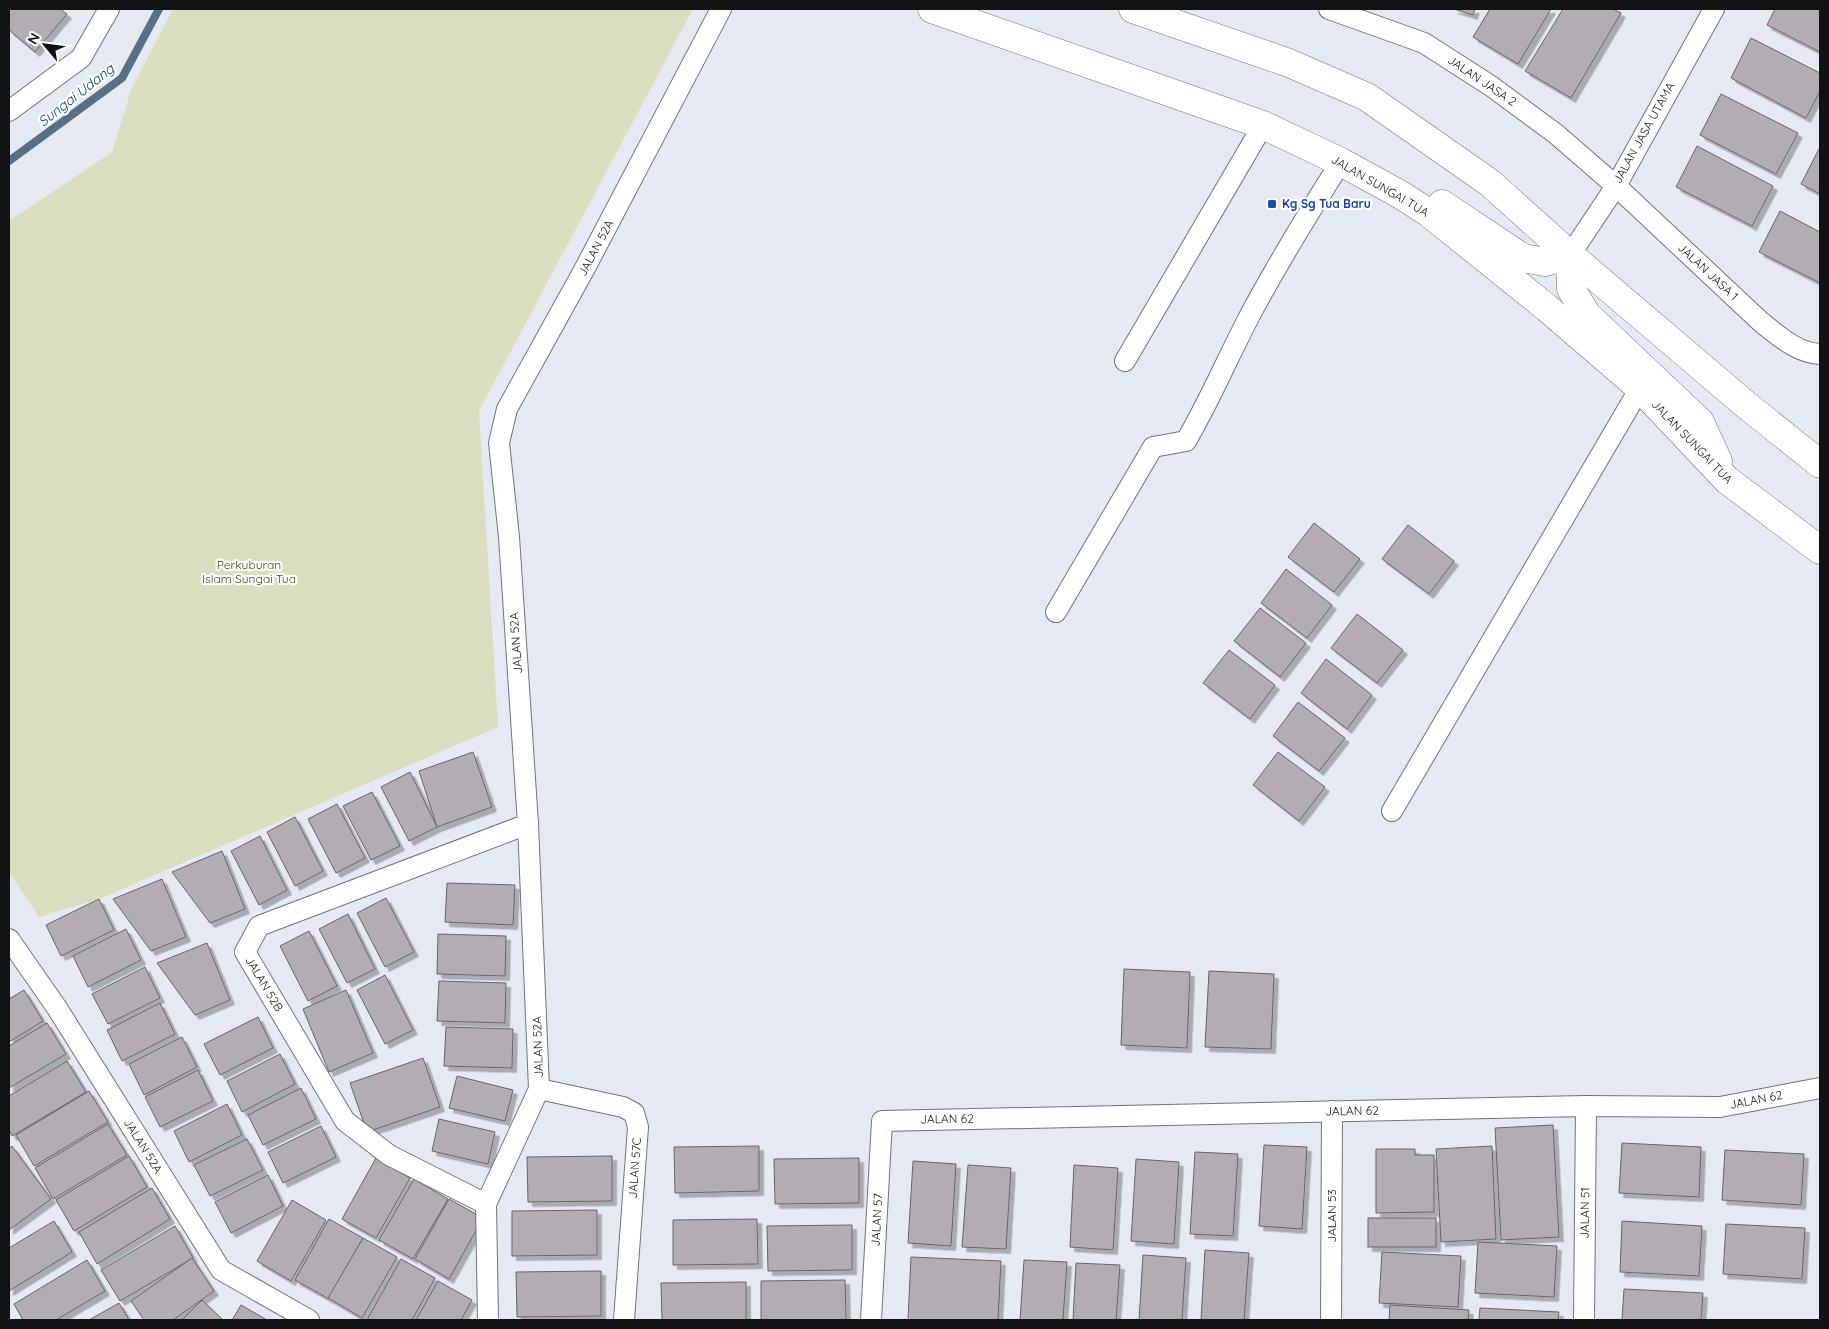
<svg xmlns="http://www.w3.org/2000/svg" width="1829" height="1329" viewBox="0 0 1829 1329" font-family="Quicksand,sans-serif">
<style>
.green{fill:#dadebf}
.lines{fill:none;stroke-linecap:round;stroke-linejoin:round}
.stream{stroke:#577085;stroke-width:8}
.building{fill:#b3acb2;stroke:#6a6368;filter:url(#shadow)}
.minor-casing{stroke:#6e7379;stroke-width:22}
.secondary-casing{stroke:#6e7379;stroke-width:29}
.minor{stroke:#fff;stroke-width:20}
.secondary{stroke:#fff;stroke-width:28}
.transit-dot{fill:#1a4fb4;stroke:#fff;stroke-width:2}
.labels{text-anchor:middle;stroke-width:4.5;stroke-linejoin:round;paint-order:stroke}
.street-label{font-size:12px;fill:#101214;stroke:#fff}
.transit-label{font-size:12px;font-weight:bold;fill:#164399;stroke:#fff;text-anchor:start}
.park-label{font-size:12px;fill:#474b00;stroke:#fff}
.water-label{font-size:14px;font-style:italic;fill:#01456b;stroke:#fff}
</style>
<defs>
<filter id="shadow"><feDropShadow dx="4.5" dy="4.5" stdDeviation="0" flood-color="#0004"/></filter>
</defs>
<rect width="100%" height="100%" fill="#e5eaf2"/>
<polygon class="green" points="173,9 693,9 479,411 498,727 99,899 39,917 9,872 9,221 112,152 131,90"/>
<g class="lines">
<polyline class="stream" points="9,161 122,78 159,9"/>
</g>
<g class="building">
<polygon points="9,9 60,9 67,14 35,52 9,30"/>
<polygon points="1454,9 1475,9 1473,15"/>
<polygon points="1490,9 1551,9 1518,64 1473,37"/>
<polygon points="1563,9 1613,9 1621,13 1571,98 1525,71"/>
<polygon points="1775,9 1820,9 1820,52 1767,25"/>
<polygon points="1751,38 1820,73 1820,91 1806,118 1731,78"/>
<polygon points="1721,94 1798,133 1776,174 1700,135"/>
<polygon points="1697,146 1773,186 1752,226 1676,187"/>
<polygon points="1820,147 1820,194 1801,184"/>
<polygon points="1780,211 1820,232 1820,283 1759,252"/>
<polygon points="1314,523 1360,559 1334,592 1288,557"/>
<polygon points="1408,525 1454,561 1429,594 1382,559"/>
<polygon points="1286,569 1332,605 1307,638 1261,603"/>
<polygon points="1260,608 1306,643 1280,677 1234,641"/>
<polygon points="1357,614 1403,650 1377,683 1331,648"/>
<polygon points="1229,650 1275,685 1250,719 1203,683"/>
<polygon points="1326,659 1372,695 1347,729 1301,693"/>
<polygon points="1298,702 1345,738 1319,771 1273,736"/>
<polygon points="473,752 492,807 437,827 419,771"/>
<polygon points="1278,752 1325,787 1299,821 1253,785"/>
<polygon points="410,772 437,827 409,841 381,787"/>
<polygon points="372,792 400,846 371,860 343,806"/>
<polygon points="337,804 365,858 336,873 308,819"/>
<polygon points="295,817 323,871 295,886 267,832"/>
<polygon points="260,836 287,890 259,905 231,851"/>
<polygon points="222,851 245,909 210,923 172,872"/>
<polygon points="162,879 186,937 151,951 113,899"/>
<polygon points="447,883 515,885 513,925 445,922"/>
<polygon points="386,898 414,952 385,967 357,913"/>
<polygon points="99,899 114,930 61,956 46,925"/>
<polygon points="348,914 375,969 347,983 319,929"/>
<polygon points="126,929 141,960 88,987 73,956"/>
<polygon points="309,931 337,986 308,1001 280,946"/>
<polygon points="438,934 506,936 505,976 437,974"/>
<polygon points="207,943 230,1000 195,1015 157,963"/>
<polygon points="145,967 160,998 108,1024 92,994"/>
<polygon points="1124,969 1190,972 1187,1048 1121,1045"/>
<polygon points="1209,971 1274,974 1271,1049 1205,1047"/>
<polygon points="385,975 413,1030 385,1044 357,990"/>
<polygon points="439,981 506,983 505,1023 437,1021"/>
<polygon points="24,990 43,1021 9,1042 9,999"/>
<polygon points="346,990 373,1053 329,1072 303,1009"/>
<polygon points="160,1003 175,1034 122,1061 107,1030"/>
<polygon points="258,1017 273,1048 220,1075 204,1044"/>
<polygon points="47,1023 66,1054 9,1088 9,1046"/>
<polygon points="446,1027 513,1029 512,1068 444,1066"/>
<polygon points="182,1037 197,1067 144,1095 129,1064"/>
<polygon points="280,1054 295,1084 242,1112 227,1081"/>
<polygon points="423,1058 440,1107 367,1132 350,1083"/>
<polygon points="67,1061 86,1092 12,1136 9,1130 9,1096"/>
<polygon points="198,1070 213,1101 160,1127 145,1097"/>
<polygon points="457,1076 513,1090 505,1121 449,1108"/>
<polygon points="301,1088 316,1119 263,1145 248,1115"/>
<polygon points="89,1091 108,1122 34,1166 16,1135"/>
<polygon points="227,1104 242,1135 189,1162 174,1131"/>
<polygon points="439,1119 495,1132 488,1164 432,1151"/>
<polygon points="108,1124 127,1155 53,1199 35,1168"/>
<polygon points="1553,1125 1559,1237 1501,1240 1495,1128"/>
<polygon points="321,1126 336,1157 283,1183 268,1152"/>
<polygon points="247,1139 263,1170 210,1196 194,1165"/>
<polygon points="1622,1143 1701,1147 1699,1197 1619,1193"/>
<polygon points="1264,1145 1307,1147 1302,1229 1259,1226"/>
<polygon points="12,1146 51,1199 9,1230 9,1149"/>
<polygon points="759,1146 759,1191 675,1193 674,1147"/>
<polygon points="1492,1146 1496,1239 1441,1242 1436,1149"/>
<polygon points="1376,1149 1415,1149 1415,1155 1434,1155 1434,1212 1376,1213"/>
<polygon points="1725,1150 1804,1154 1801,1205 1722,1200"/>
<polygon points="1195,1152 1238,1154 1233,1236 1190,1234"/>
<polygon points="129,1156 147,1187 74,1231 56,1200"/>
<polygon points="612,1156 612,1201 528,1202 527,1157"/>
<polygon points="376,1158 410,1178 376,1238 342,1219"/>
<polygon points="859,1158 859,1203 775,1204 774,1159"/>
<polygon points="1136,1159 1179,1162 1174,1244 1131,1241"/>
<polygon points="913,1161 956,1164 951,1246 908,1243"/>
<polygon points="968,1165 1011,1168 1006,1249 962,1247"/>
<polygon points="1074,1165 1118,1168 1113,1250 1070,1247"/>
<polygon points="268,1175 283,1206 231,1233 215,1202"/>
<polygon points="414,1179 448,1199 413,1259 379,1240"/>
<polygon points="152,1188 170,1219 97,1264 79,1232"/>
<polygon points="449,1199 483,1218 449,1279 415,1259"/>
<polygon points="292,1200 326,1220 291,1281 257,1261"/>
<polygon points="597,1210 597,1255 512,1256 512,1211"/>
<rect x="1368" y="1218" width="68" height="29"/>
<polygon points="329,1219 363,1238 329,1299 295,1280"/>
<polygon points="757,1219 758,1264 673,1265 673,1220"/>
<polygon points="54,1221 72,1252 9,1291 9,1248"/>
<polygon points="1622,1221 1702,1226 1699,1276 1620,1272"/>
<polygon points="1726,1224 1805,1228 1802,1279 1723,1274"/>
<polygon points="852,1225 852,1270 768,1271 767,1226"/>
<polygon points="175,1226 193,1258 120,1301 101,1270"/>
<polygon points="363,1238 397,1257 362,1318 328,1298"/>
<polygon points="1478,1242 1557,1246 1554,1297 1475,1293"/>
<polygon points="1205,1250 1249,1253 1244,1320 1201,1320"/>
<polygon points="1382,1252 1461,1256 1458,1307 1379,1303"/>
<polygon points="1143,1255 1186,1258 1182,1320 1139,1320"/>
<polygon points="911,1257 1001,1261 998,1320 908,1320"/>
<polygon points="192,1258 214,1291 173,1320 144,1320 131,1301"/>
<polygon points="401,1259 435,1278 412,1320 367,1320"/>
<polygon points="87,1260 105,1291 56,1320 23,1320 14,1304"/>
<polygon points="1024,1260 1067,1262 1063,1320 1020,1320"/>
<polygon points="1076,1263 1120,1265 1116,1320 1073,1320"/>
<polygon points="601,1271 601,1316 517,1317 516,1272"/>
<polygon points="845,1280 846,1320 761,1320 761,1281"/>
<polygon points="438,1281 472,1300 461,1320 416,1320"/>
<polygon points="746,1282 746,1320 662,1320 661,1283"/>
<polygon points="1624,1289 1703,1293 1701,1320 1622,1320"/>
<polygon points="202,1300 223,1320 182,1320"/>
<polygon points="119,1303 129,1320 89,1320"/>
<polygon points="241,1305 267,1320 232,1320"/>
<polygon points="1390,1305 1469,1310 1468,1320 1389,1320"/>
<polygon points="1480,1308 1559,1312 1558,1320 1479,1320"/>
</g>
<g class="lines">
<g class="minor-casing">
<g id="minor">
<path d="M1329,9l95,34 67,43 65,48 60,52 145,136c18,14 36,31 59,32"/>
<polyline points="9,111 81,58 109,9"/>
<polyline points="1570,255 1616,186 1714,9"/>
<polyline points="1125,361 1263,125"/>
<path d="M1056,612l97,-165 33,-6c24,-41 42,-84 64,-126 28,-52 59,-103 91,-153"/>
<polyline points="1392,811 1640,388"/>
<polyline points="9,939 57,1008 221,1270 309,1320"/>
<polyline points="539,1089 623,1107 634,1113 638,1127 624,1320"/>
<polyline points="486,1204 389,1155 345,1121 245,952 259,926 528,824"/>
<polyline points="488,1320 486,1204 539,1089 528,824 509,537 499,443 507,409 584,270 721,9"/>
<polyline points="871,1320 882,1121 1586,1106 1720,1107 1820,1088"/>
<polyline points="1331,1320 1332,1111"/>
<polyline points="1584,1320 1586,1106"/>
</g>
</g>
<g class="secondary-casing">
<g id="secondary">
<polyline points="932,9 1263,125 1341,162 1401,195 1429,213 1547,308 1640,388 1727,480 1820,550"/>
<polyline points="1133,9 1289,63 1367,97 1490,183 1570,255 1745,404 1820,464"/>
<polyline points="1442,204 1523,258 1545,262 1570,255"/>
<polyline points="1570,255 1571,289 1587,315 1700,422 1718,461"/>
</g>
</g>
<use href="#minor" class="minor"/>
<use href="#secondary" class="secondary"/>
</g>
<rect class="transit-dot" x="1267" y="199" width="10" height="10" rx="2.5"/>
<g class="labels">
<g class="street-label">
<text transform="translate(1482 81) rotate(34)" y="4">JALAN JASA 2</text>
<text transform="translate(1644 133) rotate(-61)" y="4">JALAN JASA UTAMA</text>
<text transform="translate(1380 186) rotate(30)" y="4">JALAN SUNGAI TUA</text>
<text transform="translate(596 248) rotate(-62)" y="4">JALAN 52A</text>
<text transform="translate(1708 272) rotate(43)" y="4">JALAN JASA 1</text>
<text transform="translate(1692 442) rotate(46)" y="4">JALAN SUNGAI TUA</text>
<text transform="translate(516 643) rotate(-94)" y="4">JALAN 52A</text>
<text transform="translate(264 984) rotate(59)" y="4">JALAN 52B</text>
<text transform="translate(538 1047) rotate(-92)" y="4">JALAN 52A</text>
<text transform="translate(1756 1100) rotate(-11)" y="4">JALAN 62</text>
<text transform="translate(1352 1111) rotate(-1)" y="4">JALAN 62</text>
<text transform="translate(947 1119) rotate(-1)" y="4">JALAN 62</text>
<text transform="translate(143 1146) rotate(58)" y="4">JALAN 52A</text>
<text transform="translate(635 1168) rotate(-86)" y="4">JALAN 57C</text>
<text transform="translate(1585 1213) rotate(-89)" y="4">JALAN 51</text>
<text transform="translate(1332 1216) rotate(-90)" y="4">JALAN 53</text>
<text transform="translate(877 1220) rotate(-87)" y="4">JALAN 57</text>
</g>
<g class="transit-label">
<text x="1282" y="208">Kg Sg Tua Baru</text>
</g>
<g class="park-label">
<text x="249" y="569">Perkuburan<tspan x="249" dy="14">Islam Sungai Tua</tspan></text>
</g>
<g class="water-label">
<text transform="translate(76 95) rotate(-38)" y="5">Sungai Udang</text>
</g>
</g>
<rect width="1829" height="1329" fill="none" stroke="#101214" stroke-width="20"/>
<g transform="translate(45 45) rotate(299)" stroke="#ffffff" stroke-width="4" paint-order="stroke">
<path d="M0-4L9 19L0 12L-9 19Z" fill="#101214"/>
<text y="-8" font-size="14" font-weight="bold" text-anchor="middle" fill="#101214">N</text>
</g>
</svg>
